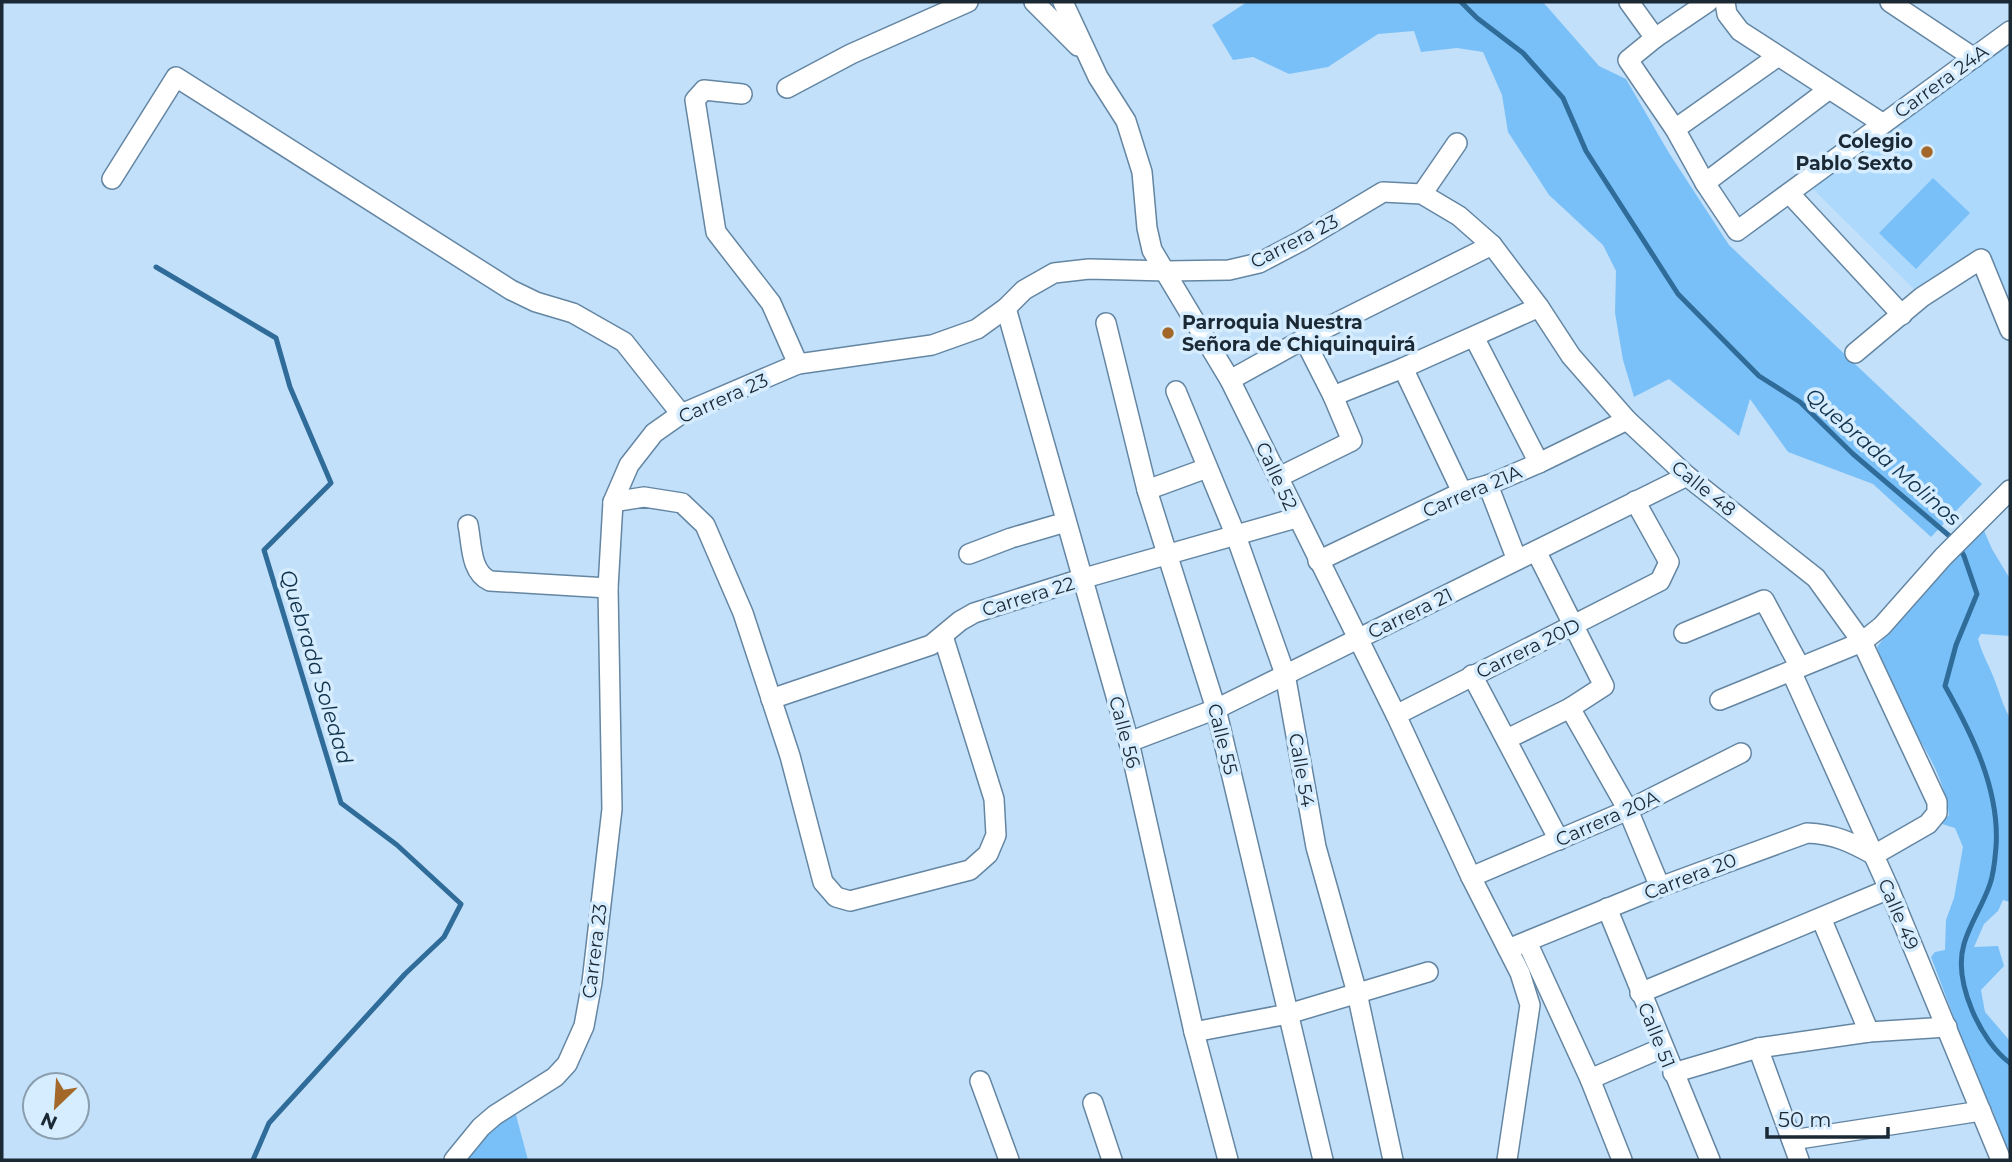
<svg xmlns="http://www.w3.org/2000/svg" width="2012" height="1162" viewBox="0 0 2012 1162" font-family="Montserrat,sans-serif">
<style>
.built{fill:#add9fd}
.green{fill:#7ac0f8}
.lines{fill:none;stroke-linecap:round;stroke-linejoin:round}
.stream{stroke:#306c99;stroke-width:5}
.street-casing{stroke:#6486a3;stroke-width:22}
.street{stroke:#fff;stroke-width:19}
.poi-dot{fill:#a36829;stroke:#d6ecff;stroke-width:2.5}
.labels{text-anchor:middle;stroke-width:7;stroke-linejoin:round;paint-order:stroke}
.street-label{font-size:19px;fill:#1b2935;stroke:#d6ecff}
.poi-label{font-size:19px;font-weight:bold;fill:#1b2935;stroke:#d6ecff;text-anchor:end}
.water-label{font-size:21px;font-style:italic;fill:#10324b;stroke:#d6ecff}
</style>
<rect width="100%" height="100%" fill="#c2e0f9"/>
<polygon class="built" points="2010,31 2010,330 1981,260 1922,297 1805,181"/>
<g class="green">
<polygon points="1247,2 1543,2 1599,66 1626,79 1669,153 1729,245 1982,484 1931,537 1873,484 1788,452 1750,399 1739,436 1669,379 1634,397 1623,360 1615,313 1616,271 1603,245 1549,195 1508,132 1502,95 1483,52 1457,48 1421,52 1414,31 1378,34 1328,67 1289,74 1253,57 1233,60 1212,25"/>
<polygon points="1933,178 1970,213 1916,269 1879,233"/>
<path d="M1982,526l10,23 18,30v57l-29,-2 -3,5c4,15 12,28 17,42 5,13 8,25 15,37v184l-7,-2 -5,11 -14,13 -10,23 24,-1 6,20 -23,24 4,22 25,29v119l-10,-19 -6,-27 -21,-46 -42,-111 4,-5 10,-2 1,-30 8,-22 9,-51 -8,-19 -13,-4 7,-9c-5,-45 -36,-83 -56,-122 -7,-15 -11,-31 -16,-46l22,-29z"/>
<polygon points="513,1104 528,1160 454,1160"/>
</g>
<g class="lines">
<g class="stream">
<polyline points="1461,2 1477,18 1523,53 1563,98 1586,151 1678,294 1759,376 1800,402 1853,454 1953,539"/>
<polyline points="156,267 276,338 290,387 331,483 264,550 341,803 397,845 461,904 444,937 405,974 269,1123 253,1160"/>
<path d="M1959,547l5,9 13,38 -21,51 -11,41c27,48 55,104 51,161 -1,12 -2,26 -6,37 -7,21 -20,39 -26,60 -11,37 16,97 46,119"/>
</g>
<g class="street-casing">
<g id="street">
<polyline points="1034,2 1078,46"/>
<polyline points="1063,2 1098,77 1126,121 1142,172 1147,228 1152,250 1230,380 1396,715 1471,877 1520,973 1530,1005 1507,1160"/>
<polyline points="1629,2 1655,38"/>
<polyline points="1708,2 1655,38 1628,60 1675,129 1705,183 1737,231 2010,31"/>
<polyline points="1725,2 1727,14 1740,31 1882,123"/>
<polyline points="1890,2 1974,58"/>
<polyline points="787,88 851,54 968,2"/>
<polyline points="742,94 704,90 695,100 716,232 771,303 798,364"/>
<polyline points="1675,129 1777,57"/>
<polyline points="112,179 176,77 511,290 536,302 573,313 624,342 681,414"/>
<polyline points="1705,183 1828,90"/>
<polyline points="1789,193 1902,315"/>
<polyline points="1422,194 1457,143"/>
<polyline points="1006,308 1129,742 1194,1032 1228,1160"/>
<polyline points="1106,323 1147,490 1216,709 1323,1160"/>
<polyline points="1474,337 1539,463"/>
<polyline points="1855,353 1922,297 1981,259 2010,330"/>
<polyline points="1403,368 1462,492"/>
<polyline points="1230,380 1304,339 1492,245"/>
<polyline points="1176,391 1236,536 1285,674 1316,847 1357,993 1393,1160"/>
<polyline points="1333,396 1403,368 1539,307"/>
<polyline points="1279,477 1352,441 1333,396 1304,339"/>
<polyline points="1488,485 1517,560"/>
<polyline points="1147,490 1207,468"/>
<polyline points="613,502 644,497 682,503 705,525 743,613 790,756 823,882 836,897 850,901 970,870 988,854 996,835 994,799 943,636"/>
<path d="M468,525c4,19 2,47 22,56l118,7"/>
<polyline points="969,554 1011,538 1066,522"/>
<polyline points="1318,561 1462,492 1488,485 1539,463 1627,420"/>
<polyline points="1684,633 1764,600 1800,667"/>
<polyline points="1791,671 1889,889 2001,1160"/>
<polyline points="1472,675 1559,840"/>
<polyline points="771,699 931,645 960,621 974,613 1081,579 1296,518"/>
<polyline points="1720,700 1862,642 1882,626 1943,557 2010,490"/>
<polyline points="1570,708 1628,810 1660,887"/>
<polyline points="1396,715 1660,581 1669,562 1635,501"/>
<polyline points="1507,739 1570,708 1604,686 1536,551"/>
<polyline points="1129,742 1216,709 1687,476"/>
<polyline points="1471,877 1628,810 1741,753"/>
<polyline points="1607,908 1710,1160"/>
<polyline points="1821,918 1869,1032"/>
<polyline points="1527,942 1590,1079 1622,1160"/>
<path d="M1508,949l152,-62 147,-54c27,1 44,9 67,22"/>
<polyline points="1640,993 1889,889"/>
<polyline points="1194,1032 1288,1014 1428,972"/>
<polyline points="1758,1048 1799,1160"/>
<polyline points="1673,1073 1758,1048 1869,1032 1947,1027"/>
<polyline points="1590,1079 1662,1048"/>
<polyline points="980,1081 1009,1160"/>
<polyline points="1093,1103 1112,1160"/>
<polyline points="1792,1140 1981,1111"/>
<polyline points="454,1160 481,1127 495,1115 555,1077 567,1064 584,1026 592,982 612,809 608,588 613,502 629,465 654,433 681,414 798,364 932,345 977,329 1006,308 1024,290 1054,273 1089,269 1167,271 1229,270 1259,263 1301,241 1383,192 1422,194 1459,216 1492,245 1539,307 1571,356 1627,420 1687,476 1816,578 1862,642 1937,802 1937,813 1928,824 1874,855"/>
</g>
</g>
<use href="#street" class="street"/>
</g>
<g class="poi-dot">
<circle cx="1927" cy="152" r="7"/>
<circle cx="1168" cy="333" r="7"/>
</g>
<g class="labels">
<g class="street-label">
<text transform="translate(1941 81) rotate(-36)" y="7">Carrera 24A</text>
<text transform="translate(1294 241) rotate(-27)" y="7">Carrera 23</text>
<text transform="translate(723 398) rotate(-24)" y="7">Carrera 23</text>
<text transform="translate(1277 476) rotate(65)" y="7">Calle 52</text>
<text transform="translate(1704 488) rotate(39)" y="7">Calle 48</text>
<text transform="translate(1472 491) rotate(-23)" y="7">Carrera 21A</text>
<text transform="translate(1028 596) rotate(-17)" y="7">Carrera 22</text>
<text transform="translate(1410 613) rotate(-26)" y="7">Carrera 21</text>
<text transform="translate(1528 648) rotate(-26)" y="7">Carrera 20D</text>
<text transform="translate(1125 732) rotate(75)" y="7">Calle 56</text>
<text transform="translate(1223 739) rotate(76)" y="7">Calle 55</text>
<text transform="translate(1302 770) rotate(80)" y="7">Calle 54</text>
<text transform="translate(1607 818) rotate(-24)" y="7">Carrera 20A</text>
<text transform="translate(1690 876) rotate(-21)" y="7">Carrera 20</text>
<text transform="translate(1899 914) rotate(67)" y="7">Calle 49</text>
<text transform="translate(594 951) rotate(-83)" y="7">Carrera 23</text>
<text transform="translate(1657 1035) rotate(68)" y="7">Calle 51</text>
</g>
<g class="poi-label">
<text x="1913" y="148">Colegio<tspan x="1913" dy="22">Pablo Sexto</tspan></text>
<text x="1182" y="329" text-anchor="start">Parroquia Nuestra<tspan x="1182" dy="22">Señora de Chiquinquirá</tspan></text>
</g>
<g class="water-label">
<text transform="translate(1883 457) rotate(41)" y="7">Quebrada Molinos</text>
<text transform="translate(316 667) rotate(73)" y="7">Quebrada Soledad</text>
</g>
</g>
<rect width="2012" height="1162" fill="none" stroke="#1b2935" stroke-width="7"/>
<g transform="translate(56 1106) rotate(205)"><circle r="33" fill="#d6ecff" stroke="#8b9eae" stroke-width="2"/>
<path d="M0-5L12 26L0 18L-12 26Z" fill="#a36829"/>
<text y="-10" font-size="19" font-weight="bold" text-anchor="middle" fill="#1b2935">N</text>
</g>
<path d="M1767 1127v10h121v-10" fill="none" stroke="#1b2935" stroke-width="3.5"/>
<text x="1778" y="1127" font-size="21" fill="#1b2935" stroke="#d6ecff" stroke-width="5" paint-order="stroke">50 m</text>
</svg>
